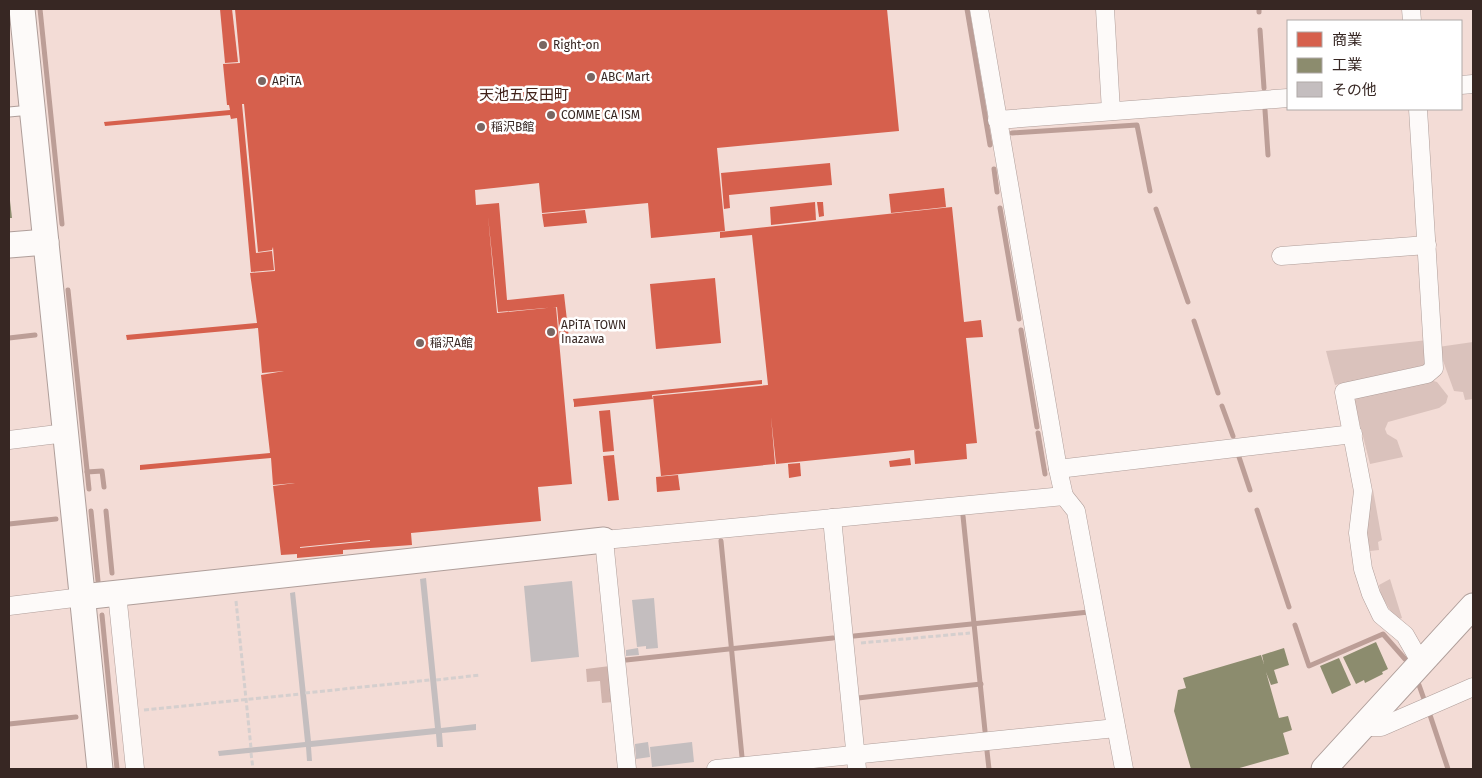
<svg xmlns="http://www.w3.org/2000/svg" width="1482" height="778" viewBox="0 0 1482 778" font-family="'Fira Sans','Noto Sans JP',sans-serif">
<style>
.green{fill:#dac2bc}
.forest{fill:#d1b4ad}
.shops{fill:#d6604d;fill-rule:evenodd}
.industry{fill:#8c8c6e}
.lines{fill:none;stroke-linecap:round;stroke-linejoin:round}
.stream{stroke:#bc9e97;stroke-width:5}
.building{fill:#c4bebf}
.lane-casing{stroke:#af9e9a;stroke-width:11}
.street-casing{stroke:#af9e9a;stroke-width:19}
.secondary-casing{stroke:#af9e9a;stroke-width:27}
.path{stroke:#d5cfce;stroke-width:3;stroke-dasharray:5 2.5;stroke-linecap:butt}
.lane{stroke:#fdfaf9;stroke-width:9}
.street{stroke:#fdfaf9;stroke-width:18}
.secondary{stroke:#fdfaf9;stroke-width:25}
.poi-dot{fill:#796662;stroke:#fff;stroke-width:2}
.labels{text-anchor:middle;stroke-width:5;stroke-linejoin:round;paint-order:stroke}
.poi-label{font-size:12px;fill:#372723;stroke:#fff;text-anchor:start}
.quarter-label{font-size:15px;fill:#402119;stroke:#fff}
</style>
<rect width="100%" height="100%" fill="#f3dcd6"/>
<g class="green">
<polygon points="1428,340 1425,365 1335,385 1326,351"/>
<polygon points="1473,342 1473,399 1465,400 1463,392 1454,391 1438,347"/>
<polygon points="1430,380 1437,382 1448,396 1446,403 1439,408 1388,422 1385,429 1387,434 1397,440 1403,457 1370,464 1354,401 1358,396"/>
<polygon points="1373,490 1382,540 1378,542 1379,550 1370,551 1366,535"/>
<polygon points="1390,579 1402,618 1396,620 1381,595 1379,585"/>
</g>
<polygon class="forest" points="610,666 613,702 602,703 600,681 587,682 586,669"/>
<g class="shops">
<polygon points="220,9 232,9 238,62 225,63"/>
<path d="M235,9h652l12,122 -182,17 8,83 -74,7 -3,-35 -106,10 -3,-30 -64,7 1,15 23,-2 8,97 57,-6 5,44 -9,1 -3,-32 -59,5 -10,-96 9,97 59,-6 16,177 -34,3 3,34 -130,12 1,12 -69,5v4l-46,4v-4l-16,1 -8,-69 22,-3 -22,2 -2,-27 -131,12v-5l130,-12 -9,-78 23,-4 -22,2 -4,-45 -131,12 -1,-5 131,-12 -7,-50 25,-2 -2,-24 -1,3 -14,2 -14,-148h-2l14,149 16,-2 2,19 -23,2 -14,-154 -6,1 -1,-4 -125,11 -1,-4 126,-12 -1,-5h-2l-4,-41 17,-1zM370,540v1l-70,7v-1z"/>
<polygon points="830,163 832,185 729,195 730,208 724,209 721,173"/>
<polygon points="944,188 946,207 891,213 889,194"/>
<polygon points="815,202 816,220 771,225 770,207"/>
<polygon points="817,202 823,202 824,216 819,217"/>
<polygon points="952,207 964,322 981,320 983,337 966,338 977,443 966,444 967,459 915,464 914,450 776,464 771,417 775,464 661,476 653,396 768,385 752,235 720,238 720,232"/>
<polygon points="585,210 587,223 544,227 542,214"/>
<polygon points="715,278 721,343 656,349 650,284"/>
<polygon points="762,380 762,384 652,395 653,399 574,407 574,403 573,399"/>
<polygon points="610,410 614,451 603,452 599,411"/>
<polygon points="614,455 619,500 608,501 603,456"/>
<polygon points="910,458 911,465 890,467 889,461"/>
<polygon points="800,463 801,476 789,478 788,464"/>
<polygon points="678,475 680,490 657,492 656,477"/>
</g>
<g class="industry">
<polygon points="9,192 12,218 9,218"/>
<polygon points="1376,642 1388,669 1382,672 1383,674 1365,683 1364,680 1356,684 1343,657"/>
<polygon points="1284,648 1289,665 1274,670 1278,683 1271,685 1266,672 1279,718 1288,716 1292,730 1283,733 1289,754 1236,769 1191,769 1174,711 1178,690 1186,688 1183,678 1261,655 1264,664 1262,655"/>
<polygon points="1339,658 1351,685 1332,694 1320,666"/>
</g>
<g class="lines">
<g class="stream">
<polyline points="40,9 62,224"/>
<polyline points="967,9 990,145"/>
<polyline points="1259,9 1259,12"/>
<polyline points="1260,30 1264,88"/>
<polyline points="1265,110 1268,155"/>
<polyline points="1012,133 1137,125 1150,191"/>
<polyline points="994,169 997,192"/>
<polyline points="1000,208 1019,319"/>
<polyline points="1156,209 1188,302"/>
<polyline points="68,290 89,489"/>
<polyline points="1194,321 1218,393"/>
<polyline points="1021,330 1037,427"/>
<polyline points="9,338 35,335"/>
<polyline points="1222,406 1233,436"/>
<polyline points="1038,433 1045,474"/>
<polyline points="1239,457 1250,490"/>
<polyline points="87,472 102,471 104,487"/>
<polyline points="1257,510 1289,607"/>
<polyline points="91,511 98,581"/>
<polyline points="106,511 112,573"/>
<polyline points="963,516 985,731"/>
<polyline points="9,524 56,519"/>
<polyline points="721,541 742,757"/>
<polyline points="102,615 117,769"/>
<polyline points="1295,625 1309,666 1383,634 1405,659"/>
<polyline points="854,636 1089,612"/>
<polyline points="626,660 833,638"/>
<polyline points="1419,685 1425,702"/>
<polyline points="858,698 981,684"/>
<polyline points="1429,712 1448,769"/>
<polyline points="9,724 76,717"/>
<polyline points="987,751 989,769"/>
</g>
</g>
<g class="building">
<polygon points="426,578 441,728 476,724 476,730 442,733 443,747 437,747 436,734 311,747 312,761 307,761 306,747 219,756 218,751 305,742 290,593 295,592 311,741 435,728 420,579"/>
<polygon points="572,581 579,657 531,662 524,586"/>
<polygon points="654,598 658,648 646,649 646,646 637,647 632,600"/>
<polygon points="638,648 639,655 626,656 626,650"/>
<polygon points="648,742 650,757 636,759 635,744"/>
<polygon points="692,742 694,762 652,767 650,747"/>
</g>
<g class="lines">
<g class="lane-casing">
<polyline id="lane" points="9,112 31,110"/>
</g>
<g class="street-casing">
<g id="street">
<polyline points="979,9 1058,469 1064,496 1076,511 1124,769"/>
<polyline points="1105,9 1111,111"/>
<polyline points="1411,9 1412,21"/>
<polyline points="1461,85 1473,84"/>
<polyline points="1418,109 1434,368 1427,374 1344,392 1363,491 1358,533 1363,569 1371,594 1381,615 1405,635 1421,663"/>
<polyline points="997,120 1288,98"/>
<polyline points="1281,256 1427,245"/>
<polyline points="9,440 66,433"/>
<polyline points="1058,469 1353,434"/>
<polyline points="832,518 857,769"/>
<polyline points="117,593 135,769"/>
<polyline points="9,606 82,597"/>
<polyline points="1362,727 1381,727 1473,687"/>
<polyline points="627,769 604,540 1064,496"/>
<polyline points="716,769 1116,728"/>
</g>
</g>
<g class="secondary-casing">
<g id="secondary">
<polyline points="22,9 100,769"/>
<polyline points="9,245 46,242"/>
<polyline points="82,597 604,540"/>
<polyline points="1324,769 1473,606"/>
</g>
</g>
<g class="path">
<polyline points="236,601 251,748"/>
<polyline points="861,643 970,633"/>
<polyline points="436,680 480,675"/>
<polyline points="305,693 430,680"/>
<polyline points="144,710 300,694"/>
<polyline points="251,753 253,769"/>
</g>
<use href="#lane" class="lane"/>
<use href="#street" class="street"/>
<use href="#secondary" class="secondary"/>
</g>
<g class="poi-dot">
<circle cx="543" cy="45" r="5"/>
<circle cx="591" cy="77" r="5"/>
<circle cx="262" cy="81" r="5"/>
<circle cx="551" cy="115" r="5"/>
<circle cx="481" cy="127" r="5"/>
<circle cx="551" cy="332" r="5"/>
<circle cx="420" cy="343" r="5"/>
</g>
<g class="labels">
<g class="poi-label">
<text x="553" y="49">Right-on</text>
<text x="601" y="81">ABC Mart</text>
<text x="272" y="85">APiTA</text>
<text x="561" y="119">COMME CA ISM</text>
<text x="491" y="131">稲沢B館</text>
<text x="561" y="329">APiTA TOWN<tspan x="561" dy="14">Inazawa</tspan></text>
<text x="430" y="347">稲沢A館</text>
</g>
<g class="quarter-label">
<text x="524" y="100">天池五反田町</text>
</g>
</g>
<rect width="1482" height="778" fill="none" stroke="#372723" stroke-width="20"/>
<rect x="1287" y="20" width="175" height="90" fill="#ffffff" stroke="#afa9a7"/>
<rect x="1297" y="32" width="25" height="15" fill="#d6604d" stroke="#afa9a7"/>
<text x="1332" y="45" font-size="15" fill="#372723">商業</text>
<rect x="1297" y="58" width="25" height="15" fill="#8c8c6e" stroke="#afa9a7"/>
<text x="1332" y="70" font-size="15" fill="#372723">工業</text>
<rect x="1297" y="82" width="25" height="15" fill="#c4bebf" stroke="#afa9a7"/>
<text x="1332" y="95" font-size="15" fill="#372723">その他</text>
</svg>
